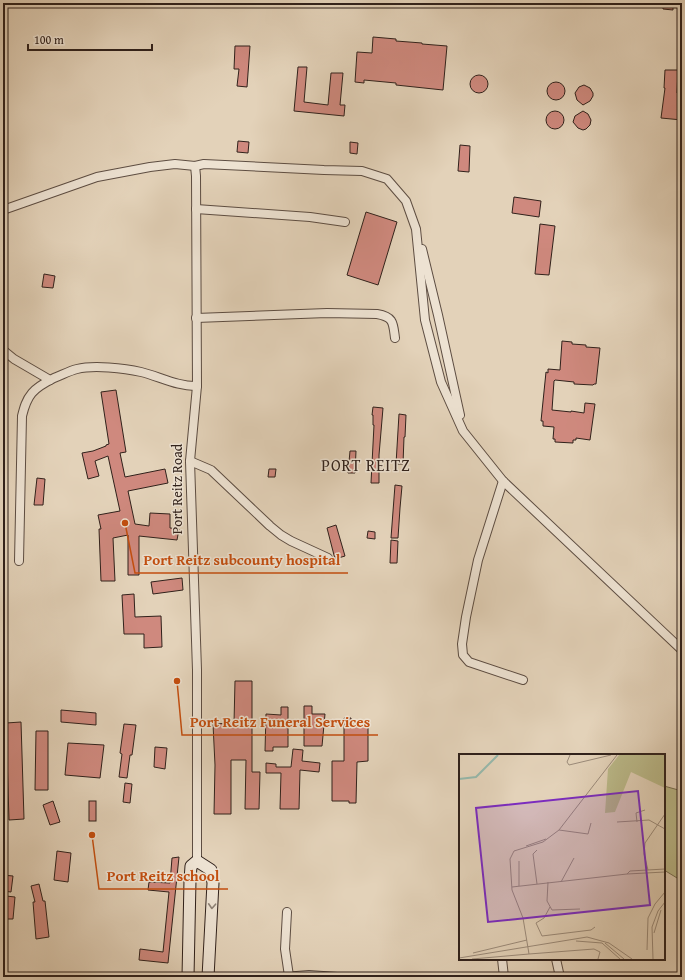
<svg xmlns="http://www.w3.org/2000/svg" width="685" height="980" viewBox="0 0 685 980" font-family="'Gentium Book Plus',serif">
<style>
.green{fill:#bbba8a;stroke:#766e52}
.building{fill:#cf897e;stroke:#30211b}
.lines{fill:none;stroke-linecap:round;stroke-linejoin:round}
.street-casing{stroke:#5d4d42;stroke-width:10}
.secondary-casing{stroke:#30211b;stroke-width:13}
.street{stroke:#ede2d2;stroke-width:8}
.secondary{stroke:#ede2d2;stroke-width:11}
.oneway{stroke:#8e8276}
.labels{text-anchor:middle;stroke-width:3;stroke-linejoin:round;paint-order:stroke}
.street-label{font-size:14px;fill:#30211b;stroke:#ede2d2}
.quarter-label{font-size:16px;letter-spacing:1px;fill:#30211b;stroke:#ede2d2}
.inset-river{fill:none;stroke:#96b8ab;stroke-width:2}
.inset-road{fill:none;stroke:#9b8b7a;stroke-width:1}
.view{fill:#7b2cbf;fill-opacity:0.15;stroke:#7b2cbf;stroke-width:2}
.inset-edge{fill:none;stroke:#30211b;stroke-width:2}
.leader{fill:none;stroke:#c34e0f;stroke-width:1.5}
.callout-dot{fill:#c34e0f;stroke:#ede2d2;stroke-width:1.5}
.callout-label{font-size:15px;text-anchor:middle;font-weight:bold;fill:#c34e0f;stroke:#ede2d2;stroke-width:3;stroke-linejoin:round;paint-order:stroke}
</style>
<rect width="100%" height="100%" fill="#e3d2b9"/>
<filter id="stains"><feTurbulence type="fractalNoise" baseFrequency=".005" numOctaves="4"/><feColorMatrix values="0 0 0 0 .2 0 0 0 0 .09 0 0 0 0 .02 0 0 0 .5 -.17"/></filter>
<radialGradient id="worn" r=".72"><stop offset=".6" stop-color="#630" stop-opacity="0"/><stop offset="1" stop-color="#630" stop-opacity=".3"/></radialGradient>
<polygon class="green" points="664,786 682,791 682,881 664,870"/>
<g class="building">
<polygon points="663,3 673,3 673,10 663,9"/>
<polygon points="373,37 396,39 396,41 422,43 422,44 447,46 443,90 396,85 396,83 364,80 364,83 355,82 357,52 372,53"/>
<polygon points="235,46 250,46 247,87 237,86 239,69 234,69"/>
<polygon points="298,67 307,67 304,102 328,105 331,73 343,73 340,105 345,105 344,116 294,111"/>
<polygon points="665,70 678,70 677,93 682,94 682,120 661,118 665,88 664,88"/>
<circle cx="479" cy="84" r="9"/>
<circle cx="556" cy="91" r="9"/>
<polygon points="584,85 590,88 593,93 593,96 590,101 583,105 577,100 575,93 579,87"/>
<polygon points="583,111 588,114 591,120 590,125 586,129 583,130 578,128 573,122 575,116"/>
<circle cx="555" cy="120" r="9"/>
<polygon points="238,141 249,142 248,153 237,152"/>
<polygon points="350,142 358,143 357,154 350,153"/>
<polygon points="460,145 470,146 469,172 458,171"/>
<polygon points="514,197 541,201 539,217 512,213"/>
<polygon points="366,212 397,222 378,285 347,275"/>
<polygon points="540,224 555,226 549,275 535,274"/>
<polygon points="44,274 55,276 53,288 42,287"/>
<polygon points="562,341 572,342 572,344 586,345 586,347 600,348 596,384 594,384 593,385 574,384 574,382 555,380 554,381 552,410 571,412 571,411 584,413 585,403 595,404 590,440 576,438 576,440 573,440 573,443 555,442 555,439 553,439 554,427 543,426 543,421 541,421 546,372 548,373 548,369 560,370"/>
<polygon points="116,390 126,452 120,453 125,477 165,469 168,483 128,491 135,524 149,526 150,513 170,514 170,528 179,529 177,540 139,536 139,575 128,575 128,535 113,538 115,581 101,581 99,529 101,529 98,515 120,511 108,456 95,461 99,476 88,479 82,453 93,451 106,446 106,445 109,444 101,392"/>
<polygon points="373,407 383,408 379,455 379,483 371,483 374,425 373,425 373,415 372,415"/>
<polygon points="399,414 406,415 405,437 404,437 403,464 396,464"/>
<polygon points="350,451 356,451 355,473 348,473"/>
<polygon points="269,469 276,469 275,477 268,477"/>
<polygon points="37,478 45,479 43,505 34,505"/>
<polygon points="395,485 402,486 400,508 398,538 391,538"/>
<polygon points="336,525 345,556 335,559 327,528"/>
<polygon points="368,531 375,532 375,539 367,538"/>
<polygon points="391,540 398,541 397,563 390,563"/>
<polygon points="182,578 183,590 153,594 151,582"/>
<polygon points="134,594 135,617 161,616 162,647 144,648 144,634 124,634 122,595"/>
<polygon points="235,681 252,681 252,772 260,772 259,809 245,809 246,760 231,760 231,814 214,814 215,765 213,724 234,723"/>
<polygon points="304,706 312,706 312,714 325,714 322,746 304,746"/>
<polygon points="281,707 288,707 288,747 273,747 273,751 265,751 266,714 281,715"/>
<polygon points="61,710 96,713 96,725 61,722"/>
<polygon points="344,718 351,718 351,721 368,722 368,761 357,762 356,803 349,803 349,801 332,801 332,761 344,761"/>
<polygon points="21,722 24,819 9,820 6,723"/>
<polygon points="124,724 136,725 132,755 130,755 127,778 119,777 122,754 120,753"/>
<polygon points="36,731 48,731 48,790 35,790"/>
<polygon points="68,743 104,745 100,778 65,775"/>
<polygon points="155,747 167,748 165,769 154,767"/>
<polygon points="293,749 303,750 302,761 320,763 319,772 300,770 299,809 280,809 281,773 266,773 266,763 276,764 276,767 291,767"/>
<polygon points="125,783 132,784 130,803 123,802"/>
<polygon points="53,801 60,822 50,825 43,805"/>
<rect x="89" y="801" width="7" height="20"/>
<polygon points="57,851 71,853 68,882 54,880"/>
<polygon points="179,857 168,963 139,960 140,949 163,952 169,892 148,890 149,882 170,883 172,858"/>
<polygon points="3,875 13,876 11,892 3,891"/>
<polygon points="39,884 43,901 45,901 49,937 36,939 33,902 35,902 31,886"/>
<polygon points="6,896 15,897 13,919 5,919"/>
</g>
<g class="lines">
<g class="street-casing">
<g id="street">
<polyline points="195,166 196,176 197,386 190,461 197,670 197,861"/>
<polyline points="196,209 310,217 345,222"/>
<polyline points="3,210 97,177 150,167 175,164 195,166 204,164 324,170 362,171 387,179 406,201 416,229 425,320 441,382 463,431 503,481 682,650"/>
<polyline points="422,249 438,315 460,415"/>
<path d="M196,318l131,-5 50,1c17,3 16,9 18,24"/>
<polyline points="3,350 14,359 50,380"/>
<polyline points="190,461 211,470 270,526 281,535 291,541 328,558"/>
<polyline points="503,481 478,560 466,617 462,644 463,655 469,662 523,680"/>
<path d="M19,561l3,-145c2,-8 4,-16 10,-23 5,-6 14,-11 22,-15 8,-3 15,-7 23,-9 16,-4 47,-1 64,3 17,4 38,15 56,14"/>
<polyline points="287,912 285,949 289,976"/>
<polyline points="502,959 504,977"/>
<polyline points="556,959 560,977"/>
<polyline points="284,977 309,975 337,977"/>
</g>
</g>
<g class="secondary-casing">
<polyline id="secondary" points="188,977 190,880 191,866 197,861 211,870 213,883 208,977"/>
</g>
<use href="#street" class="street"/>
<use href="#secondary" class="secondary"/>
</g>
<defs><path id="oneway-chevron" d="M-2-3.5L2.5 0L-2 3.5" fill="none" stroke-width="1.6" stroke-linecap="round" stroke-linejoin="round"/></defs>
<use class="oneway" href="#oneway-chevron" transform="translate(212 906) rotate(93)"/>
<g class="labels">
<g class="street-label">
<text transform="translate(177 489) rotate(-90)" y="5">Port Reitz Road</text>
</g>
<g class="quarter-label">
<text x="366" y="471">PORT REITZ</text>
</g>
</g>
<g transform="translate(459 754)">
<rect width="206" height="206" fill="#e3d2b9"/>
<path d="M160,1h46v33l-34,-16 -16,40 -10,1 3,-44z" fill="#bbba8a"/>
<path class="inset-river" d="M0,25l17,-2 22,-22"/>
<path class="inset-road" d="M111,1l-3,7 2,3 42,-10M158,68l32,-2 16,9M178,68l-1,-9 9,-3M100,76l29,4 3,-11M67,92l20,-7M78,96l-4,4 4,30M60,107v25M189,116l-4,-16 1,-11 20,-29M168,120l3,-3 35,-2M168,120l38,-2M89,128l-1,19 5,9 28,-1M102,128l13,-24M53,133l115,-13M91,153l-6,11 -8,5 6,13 49,-6 4,-3M195,179l7,-23M117,187l26,2 18,16M146,189l19,16M188,196l1,-32 7,-14 10,-12M14,199l54,-13M0,204l128,-21 22,6 23,16M13,205l57,-5M139,205l2,-7 -6,-3 -65,5 -6,-36 -11,-28 -2,-31 4,-8 29,-9 16,-12 58,-75M194,205l-1,-32 6,-16 7,-9"/>
<path class="view" d="M179,37l12,114 -162,17 -12,-114z"/>
<rect width="206" height="206" class="inset-edge"/>
</g>
<path class="leader" d="M125 523L135 573H348M177 681L182 735H378M92 835L99 889H228"/>
<g class="callout-dot">
<circle cx="125" cy="523" r="4"/>
<circle cx="177" cy="681" r="4"/>
<circle cx="92" cy="835" r="4"/>
</g>
<g class="callout-label">
<text x="242" y="565">Port Reitz subcounty hospital</text>
<text x="280" y="727">Port Reitz Funeral Services</text>
<text x="163" y="881">Port Reitz school</text>
</g>
<rect width="685" height="980" fill="none" stroke="#e3d2b9" stroke-width="16"/>
<rect x="4" y="4" width="677" height="972" fill="none" stroke="#30211b" stroke-width="2"/>
<rect x="8" y="8" width="669" height="964" fill="none" stroke="#30211b"/>
<path d="M28 44v6h124v-6" fill="none" stroke="#30211b" stroke-width="2"/>
<text x="34" y="44" font-size="12" fill="#30211b" stroke="#ede2d2" stroke-width="3" paint-order="stroke">100 m</text>
<rect width="100%" height="100%" filter="url(#stains)"/>
<rect width="100%" height="100%" fill="url(#worn)"/>
</svg>
